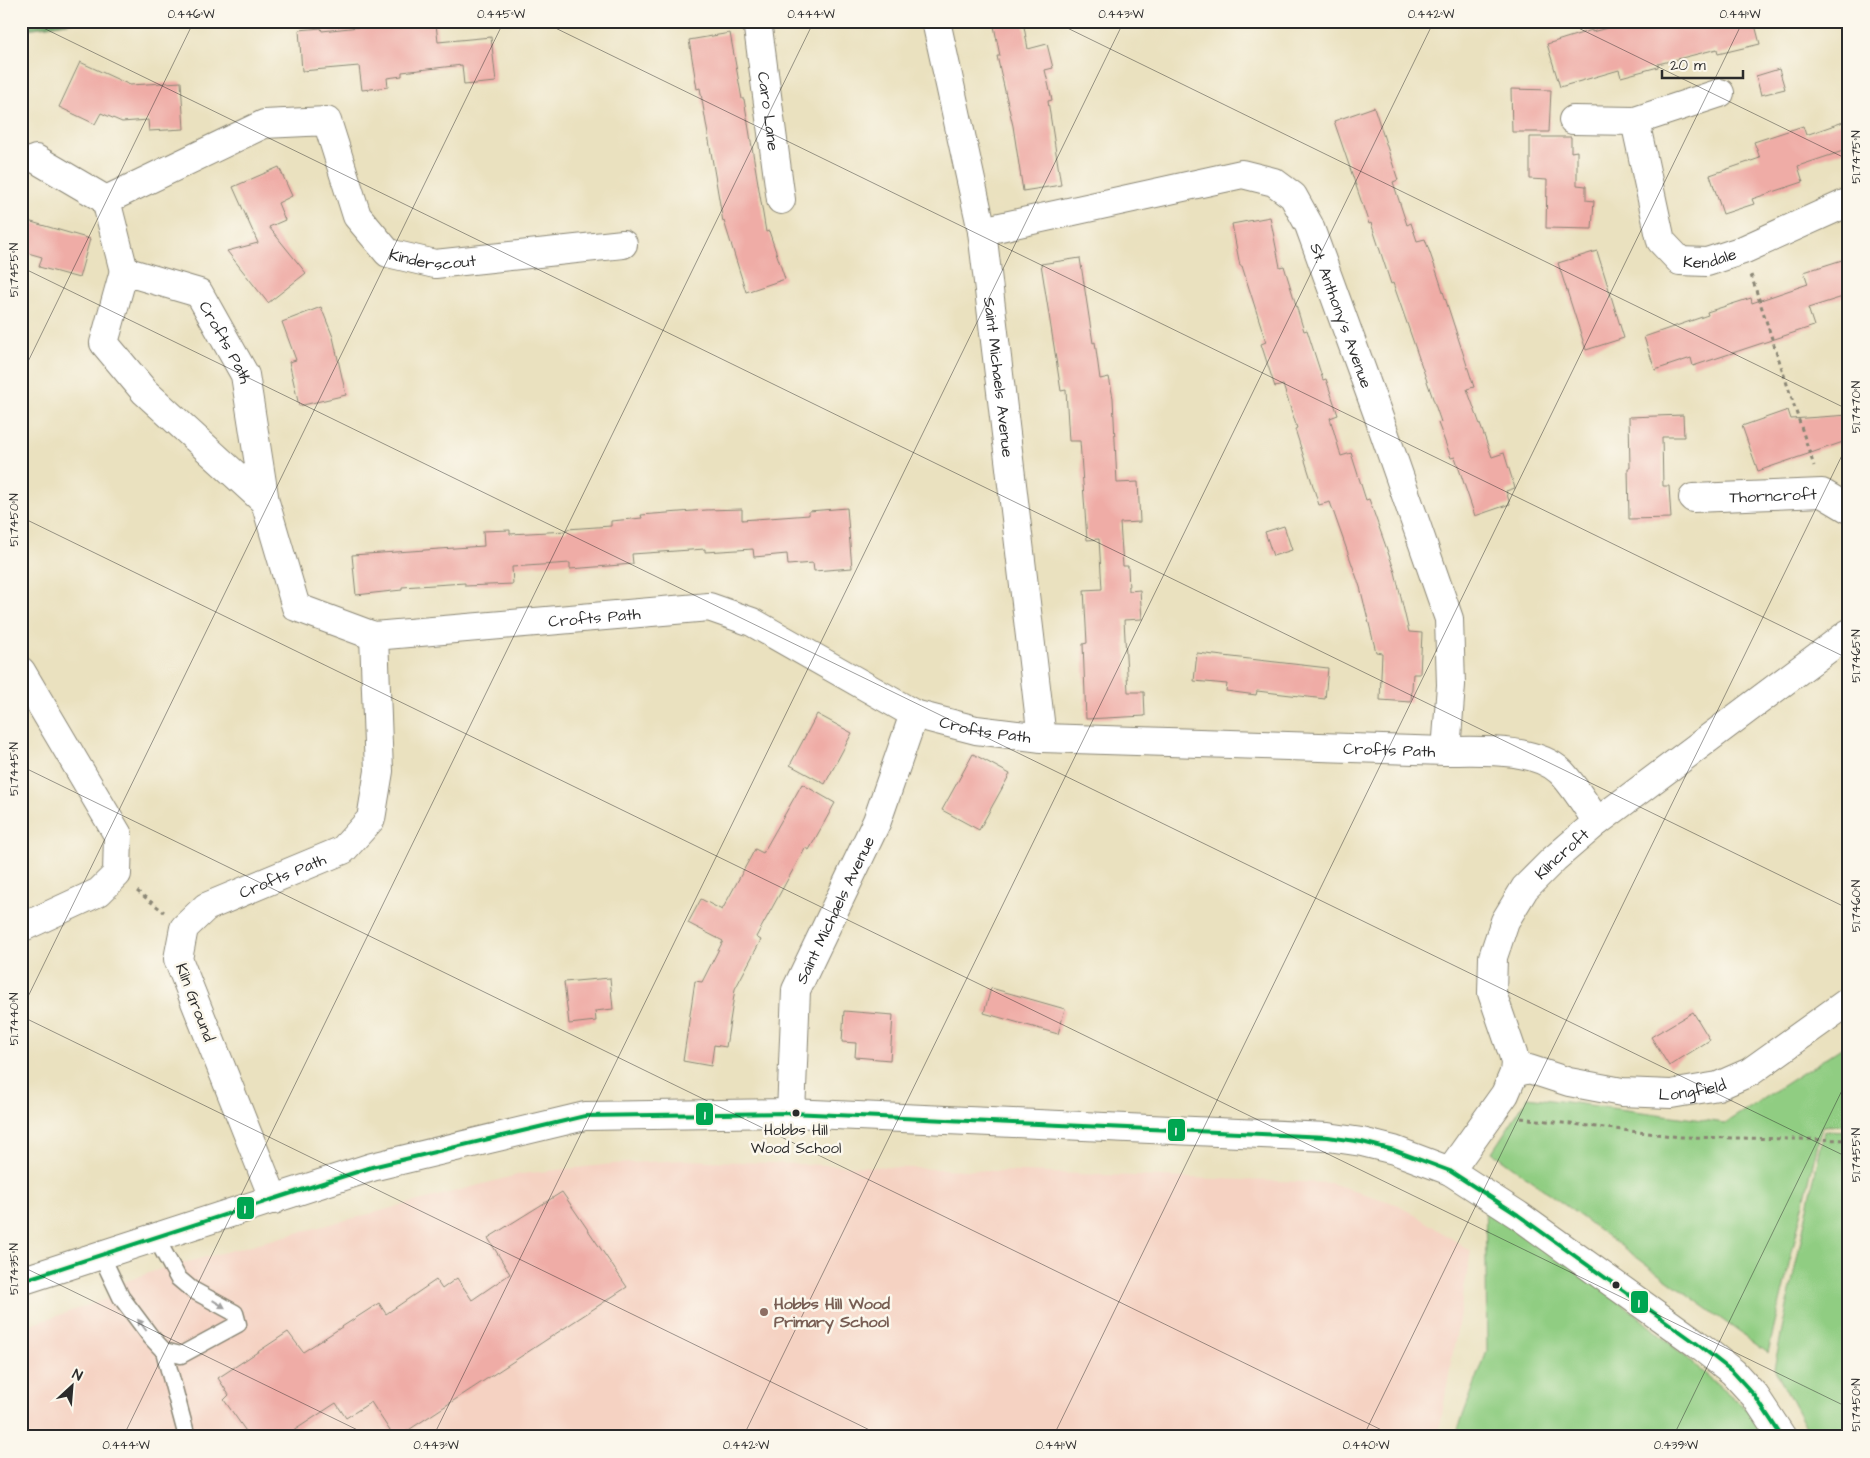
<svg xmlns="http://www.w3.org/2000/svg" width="1870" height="1458" viewBox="0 0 1870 1458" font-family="'Architects Daughter',sans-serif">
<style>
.built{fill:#f5d2c2}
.green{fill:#90cd82;stroke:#5e7c56}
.forest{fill:#74b070;stroke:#506e4e}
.building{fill:#efaca6}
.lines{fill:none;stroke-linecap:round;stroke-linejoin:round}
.service-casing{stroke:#8a8675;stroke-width:19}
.minor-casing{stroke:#8a8675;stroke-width:30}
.tertiary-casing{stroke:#8a8675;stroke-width:30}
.path{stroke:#8a8675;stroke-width:3;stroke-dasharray:4 4;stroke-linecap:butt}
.service{stroke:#fff;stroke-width:16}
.minor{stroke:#fff;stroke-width:28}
.tertiary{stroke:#fff;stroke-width:28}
.bus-1-casing{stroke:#fbf7ec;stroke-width:8}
.bus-1{stroke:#00a651;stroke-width:4}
.oneway{fill:#a0a0a0}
.ticks{fill:none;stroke:#2b2b2b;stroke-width:1;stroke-opacity:0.45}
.bus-dot{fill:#2b2b2b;stroke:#fbf7ec;stroke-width:2}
.education-dot{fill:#8d6e63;stroke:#fbf7ec;stroke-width:2}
.labels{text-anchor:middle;stroke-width:5;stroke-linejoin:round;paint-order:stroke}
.bus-label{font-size:15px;fill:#2b2b2b;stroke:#fbf7ec}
.street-label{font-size:16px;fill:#2b2b2b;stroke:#fbf7ec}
.education-label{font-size:16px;font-weight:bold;fill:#785e54;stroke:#fbf7ec;text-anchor:start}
.line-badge{stroke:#fbf7ec;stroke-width:2}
.badge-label{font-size:14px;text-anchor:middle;font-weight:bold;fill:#fff}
.neatline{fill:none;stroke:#2b2b2b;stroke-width:2}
.ticks-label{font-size:12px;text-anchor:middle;fill:#2b2b2b}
</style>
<rect width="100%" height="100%" fill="#fbf7ec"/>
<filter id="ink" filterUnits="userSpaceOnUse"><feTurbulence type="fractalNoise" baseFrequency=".02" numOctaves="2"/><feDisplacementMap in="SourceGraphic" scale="10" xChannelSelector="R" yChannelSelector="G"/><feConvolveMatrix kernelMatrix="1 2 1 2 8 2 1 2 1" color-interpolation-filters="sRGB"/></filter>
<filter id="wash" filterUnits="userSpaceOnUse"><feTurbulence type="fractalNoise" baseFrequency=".0096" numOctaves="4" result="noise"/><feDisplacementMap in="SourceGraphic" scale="20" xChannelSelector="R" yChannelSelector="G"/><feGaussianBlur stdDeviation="1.12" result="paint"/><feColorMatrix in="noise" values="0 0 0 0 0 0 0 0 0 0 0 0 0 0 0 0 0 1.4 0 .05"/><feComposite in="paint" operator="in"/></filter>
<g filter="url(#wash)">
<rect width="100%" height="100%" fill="#eae1bf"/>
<polygon class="built" points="685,1160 1331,1183 1399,1205 1471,1251 1438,1437 21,1437 21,1328 115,1296 113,1286 157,1270 521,1174 612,1164"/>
<g class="green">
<polygon points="1849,1043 1849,1125 1822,1126 1768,1353 1492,1152 1528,1097 1725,1123"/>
<polygon points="1824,1131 1849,1132 1849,1437 1811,1437 1774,1368"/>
<polygon points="1485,1180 1620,1301 1764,1424 1772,1437 1455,1437 1487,1351"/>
</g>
<polygon class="forest" points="21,21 80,21 21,30"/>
<g id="blocks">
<g class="building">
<polygon points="993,21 1023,21 1028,49 1047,44 1053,68 1045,70 1052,100 1048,101 1061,185 1023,191 1013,126 997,56 1000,56"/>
<polygon points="1633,21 1754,21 1760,44 1718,54 1717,49 1658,64 1658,67 1621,77 1619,70 1560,87 1547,44 1592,30 1592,32"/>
<polygon points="396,23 396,28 436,24 438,42 491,37 496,82 464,85 462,65 402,72 402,76 387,78 388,87 362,90 359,66 302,71 299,30 321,28 322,31"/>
<polygon points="730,33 742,99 744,99 766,232 769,231 785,279 746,292 724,221 723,222 700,88 697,89 689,40"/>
<polygon points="80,62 130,85 181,82 184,129 149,131 148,120 122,122 101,113 95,124 59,107"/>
<polygon points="1779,69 1785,89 1761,95 1756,76"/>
<polygon points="1511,89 1551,90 1549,132 1512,132"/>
<polygon points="1374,107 1398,180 1393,182 1407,225 1411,223 1417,241 1425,239 1437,273 1474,387 1467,389 1492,457 1504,453 1515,488 1506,491 1510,504 1475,516 1455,457 1451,458 1438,423 1441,422 1409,329 1393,283 1391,284 1371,223 1369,224 1334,121"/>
<polygon points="1849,120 1849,149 1798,166 1803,182 1752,199 1754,204 1723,214 1710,175 1760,158 1754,142 1803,126 1806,135"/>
<polygon points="1530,137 1571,137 1571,152 1577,151 1577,185 1586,186 1586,200 1594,201 1592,229 1546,228 1547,180 1530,179"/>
<polygon points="279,167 292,196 278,203 285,220 269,227 306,273 268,303 227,251 258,243 233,187"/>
<polygon points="1270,217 1280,267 1284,266 1304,331 1307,330 1323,380 1326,379 1338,415 1330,418 1341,456 1351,453 1366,500 1369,499 1395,572 1409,632 1422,633 1420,674 1413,674 1411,702 1380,700 1382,653 1376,652 1360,587 1330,502 1319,505 1295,429 1297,428 1283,385 1275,387 1261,344 1266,342 1242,266 1240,266 1232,224"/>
<polygon points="21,219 90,239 79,278 39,267 42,257 21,251"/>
<polygon points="1597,251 1624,338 1586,350 1558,263"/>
<polygon points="1080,258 1093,343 1095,342 1100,379 1109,377 1113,398 1117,483 1138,482 1140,522 1120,523 1123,566 1128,566 1129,591 1140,590 1142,619 1124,620 1128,692 1144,692 1145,716 1086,719 1083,644 1087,643 1084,590 1102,589 1099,539 1087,540 1080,441 1069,441 1066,390 1061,391 1041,264"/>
<polygon points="1842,260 1849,281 1849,295 1808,308 1814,326 1693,366 1691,358 1655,370 1644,337 1708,315 1707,312 1751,298 1752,303 1808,284 1804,272"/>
<polygon points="321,307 333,337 346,395 299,406 289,362 296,360 282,322"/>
<polygon points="1788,410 1791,419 1849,415 1849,440 1758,471 1742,426"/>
<polygon points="1683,415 1684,437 1662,437 1663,486 1669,486 1671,518 1629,519 1628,468 1630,468 1629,417"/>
<polygon points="847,508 852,568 814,571 813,563 788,565 787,554 754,557 753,549 705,552 705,549 632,554 633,564 570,569 570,563 512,567 513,584 465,586 465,583 402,587 402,590 356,595 352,555 484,546 483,531 510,530 510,534 567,531 567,529 611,526 611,521 642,518 641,515 706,510 742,509 742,520 809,515 809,511"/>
<polygon points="1284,526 1292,550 1273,556 1265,532"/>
<polygon points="1197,653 1328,668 1325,699 1257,691 1256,695 1226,691 1227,684 1194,681"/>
<polygon points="817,714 852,733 825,784 790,765"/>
<polygon points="973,754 1010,774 979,830 942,810"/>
<polygon points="802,784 835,803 809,850 805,848 756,937 761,940 735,989 726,1047 714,1045 711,1066 683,1061 695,981 702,982 723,941 688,923 701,899 722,910 755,849 763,853"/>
<polygon points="610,978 613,1009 595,1011 596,1021 569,1024 564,982"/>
<polygon points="991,988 1065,1009 1058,1034 984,1013"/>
<polygon points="844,1011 893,1015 890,1060 855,1057 856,1043 842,1042"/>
<polygon points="1693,1012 1710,1040 1669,1066 1651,1037"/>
<polygon points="562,1192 627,1287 398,1437 394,1437 371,1402 346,1418 336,1403 284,1437 250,1437 224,1400 229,1395 218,1378 288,1332 303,1352 379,1303 386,1314 436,1280 442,1289 457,1278 472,1300 510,1274 488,1238"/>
</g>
</g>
</g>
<g filter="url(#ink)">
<use href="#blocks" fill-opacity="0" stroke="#8a8675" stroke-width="1"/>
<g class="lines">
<g class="service-casing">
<g id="service">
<polyline points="101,1255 121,1297 151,1337 164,1351 181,1355 238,1324 235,1313 191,1289 178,1278 156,1238"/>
<polyline points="164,1351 187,1437"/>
</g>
</g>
<g class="minor-casing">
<g id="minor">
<path id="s1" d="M757,21l24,179"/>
<path id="s2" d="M936,21l46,210 60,507"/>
<path id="s3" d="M1720,93l-85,28 26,120 19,20 27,1 36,-12 106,-48"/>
<polyline points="1573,120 1635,121"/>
<polyline points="36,159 106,200"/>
<path id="s4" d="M982,231l260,-57 32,8 19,14 16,29 68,187 72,207 2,66 -5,66"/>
<path id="s5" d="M124,271l-18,-71 158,-76 63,-3 30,95 31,37 47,11 188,-20"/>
<path id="s6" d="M1693,498l129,-5 27,16"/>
<path id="s7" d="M265,502l-120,-110 -41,-49 20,-72 75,22 46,82 20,127 31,105 78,29 335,-29 43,15 162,92 62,16 66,8 404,13c34,0 89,-4 115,21 14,15 25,33 36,50"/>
<polyline points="21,671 118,835 117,874 99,892 21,928"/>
<path id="s8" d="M1514,1073l15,-4 40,13 53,10 49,2 47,-8 32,-14 99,-71"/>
<path id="s9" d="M791,1113l5,-123 81,-169 37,-107"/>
<path id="s10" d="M1450,1171l55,-77 9,-21 1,-10 -2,-9 -21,-61 1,-36 12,-36 20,-33 29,-29 43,-37 252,-189"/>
<path id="s11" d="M274,1200l-96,-241 6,-31 22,-21 137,-57 28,-31 8,-48 -5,-135"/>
</g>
</g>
<g class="tertiary-casing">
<polyline id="tertiary" points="21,1281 372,1167 585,1116 791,1113 1328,1137 1362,1142 1394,1150 1450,1171 1518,1215 1696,1343 1733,1372 1755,1396 1782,1437"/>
</g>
<g class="path">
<polyline points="1751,275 1814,466"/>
<polyline points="137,891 164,912"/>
<polyline points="1521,1118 1681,1137 1849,1140"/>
</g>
<use href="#service" class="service"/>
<use href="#minor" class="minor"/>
<use href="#tertiary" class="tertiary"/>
<g class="bus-1-casing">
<polyline id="bus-1" points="21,1281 372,1167 585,1116 791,1113 1328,1137 1362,1142 1394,1150 1450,1171 1518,1215 1696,1343 1733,1372 1755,1396 1782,1437"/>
</g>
<use href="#bus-1" class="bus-1"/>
</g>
<defs><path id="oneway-solid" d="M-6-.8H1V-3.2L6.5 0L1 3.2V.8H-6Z" transform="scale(1.25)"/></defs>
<g class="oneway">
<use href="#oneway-solid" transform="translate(219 1304) rotate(31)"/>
<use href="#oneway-solid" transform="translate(142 1325) rotate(-127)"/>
</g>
</g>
<path class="ticks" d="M29,21l1820,888M541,21l1308,638M1053,21l796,389M1564,21l285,139M21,267l1828,891M21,376l173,-355M21,517l1828,891M21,766l1375,671M21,1011l483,-990M21,1016l863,421M21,1266l351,171M123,1437l691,-1416M433,1437l691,-1416M743,1437l691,-1416M1053,1437l690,-1416M1363,1437l486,-996M1673,1437l176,-361"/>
<g class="bus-dot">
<circle cx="796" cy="1113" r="4.5"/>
<circle cx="1616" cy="1285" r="4.5"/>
</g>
<circle class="education-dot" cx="764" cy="1312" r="5"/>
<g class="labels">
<g class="bus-label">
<text x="796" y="1135">Hobbs Hill<tspan x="796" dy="18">Wood School</tspan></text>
</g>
<g class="street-label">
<text dy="6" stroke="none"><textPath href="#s1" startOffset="91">Caro Lane</textPath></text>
<text dy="6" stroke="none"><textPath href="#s5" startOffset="505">Kinderscout</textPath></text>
<text dy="6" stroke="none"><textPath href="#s3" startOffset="270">Kendale</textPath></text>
<text dy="6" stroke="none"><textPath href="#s4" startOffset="452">St. Anthony's Avenue</textPath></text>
<text dy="6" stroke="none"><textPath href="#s7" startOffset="436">Crofts Path</textPath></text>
<text dy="6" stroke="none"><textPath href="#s2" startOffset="362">Saint Michaels Avenue</textPath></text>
<text dy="6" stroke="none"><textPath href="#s6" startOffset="80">Thorncroft</textPath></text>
<text dy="6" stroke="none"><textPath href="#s7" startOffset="1016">Crofts Path</textPath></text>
<text dy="6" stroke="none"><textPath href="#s7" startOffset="1436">Crofts Path</textPath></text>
<text dy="6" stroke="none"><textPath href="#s7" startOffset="1841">Crofts Path</textPath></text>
<text dy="6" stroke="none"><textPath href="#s10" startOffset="364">Kilncroft</textPath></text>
<text dy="6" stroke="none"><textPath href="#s11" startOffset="404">Crofts Path</textPath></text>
<text dy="6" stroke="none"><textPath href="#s9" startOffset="212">Saint Michaels Avenue</textPath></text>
<text transform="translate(196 1002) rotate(69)" y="6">Kiln Ground</text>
<text dy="6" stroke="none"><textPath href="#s8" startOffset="182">Longfield</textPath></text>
</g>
<g class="education-label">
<text x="774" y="1309">Hobbs Hill Wood<tspan x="774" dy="18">Primary School</tspan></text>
</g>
</g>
<g class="line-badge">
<rect x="695" y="1102" width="19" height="24" rx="5" fill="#00a651"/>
<rect x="1167" y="1118" width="19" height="24" rx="5" fill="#00a651"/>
<rect x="236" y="1196" width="19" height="24" rx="5" fill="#00a651"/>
<rect x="1630" y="1290" width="19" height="24" rx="5" fill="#00a651"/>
</g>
<g class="badge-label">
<text x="705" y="1119">1</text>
<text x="1176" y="1135">1</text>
<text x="245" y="1213">1</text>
<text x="1639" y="1307">1</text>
</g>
<rect width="1870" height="1458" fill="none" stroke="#fbf7ec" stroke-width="55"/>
<g transform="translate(72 1386) rotate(26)" stroke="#fbf7ec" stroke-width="4" paint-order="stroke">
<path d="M0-4L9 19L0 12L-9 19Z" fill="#2b2b2b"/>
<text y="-8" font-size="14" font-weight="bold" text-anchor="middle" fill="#2b2b2b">N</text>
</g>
<path d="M1662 70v8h81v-8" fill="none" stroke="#2b2b2b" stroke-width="2.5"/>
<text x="1670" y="70" font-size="15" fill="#2b2b2b" stroke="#fbf7ec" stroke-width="4" paint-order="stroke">20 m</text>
<rect x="28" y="28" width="1814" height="1402" class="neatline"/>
<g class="ticks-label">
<text x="191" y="18">0.446°W</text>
<text x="501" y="18">0.445°W</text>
<text x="811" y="18">0.444°W</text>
<text x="1121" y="18">0.443°W</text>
<text x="1431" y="18">0.442°W</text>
<text x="1740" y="18">0.441°W</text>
<text transform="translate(1856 157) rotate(-90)" y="4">51.7475°N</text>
<text transform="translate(14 270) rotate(-90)" y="4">51.7455°N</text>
<text transform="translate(1856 407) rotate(-90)" y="4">51.7470°N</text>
<text transform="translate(14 520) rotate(-90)" y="4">51.7450°N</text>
<text transform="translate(1856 656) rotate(-90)" y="4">51.7465°N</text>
<text transform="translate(14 769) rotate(-90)" y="4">51.7445°N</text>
<text transform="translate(1856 906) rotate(-90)" y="4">51.7460°N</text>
<text transform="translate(14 1019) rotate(-90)" y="4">51.7440°N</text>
<text transform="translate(1856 1155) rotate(-90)" y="4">51.7455°N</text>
<text transform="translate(14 1269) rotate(-90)" y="4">51.7435°N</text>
<text transform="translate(1856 1405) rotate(-90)" y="4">51.7450°N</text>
<text x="126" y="1449">0.444°W</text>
<text x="436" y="1449">0.443°W</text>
<text x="746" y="1449">0.442°W</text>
<text x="1056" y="1449">0.441°W</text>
<text x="1366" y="1449">0.440°W</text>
<text x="1676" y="1449">0.439°W</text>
</g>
</svg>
